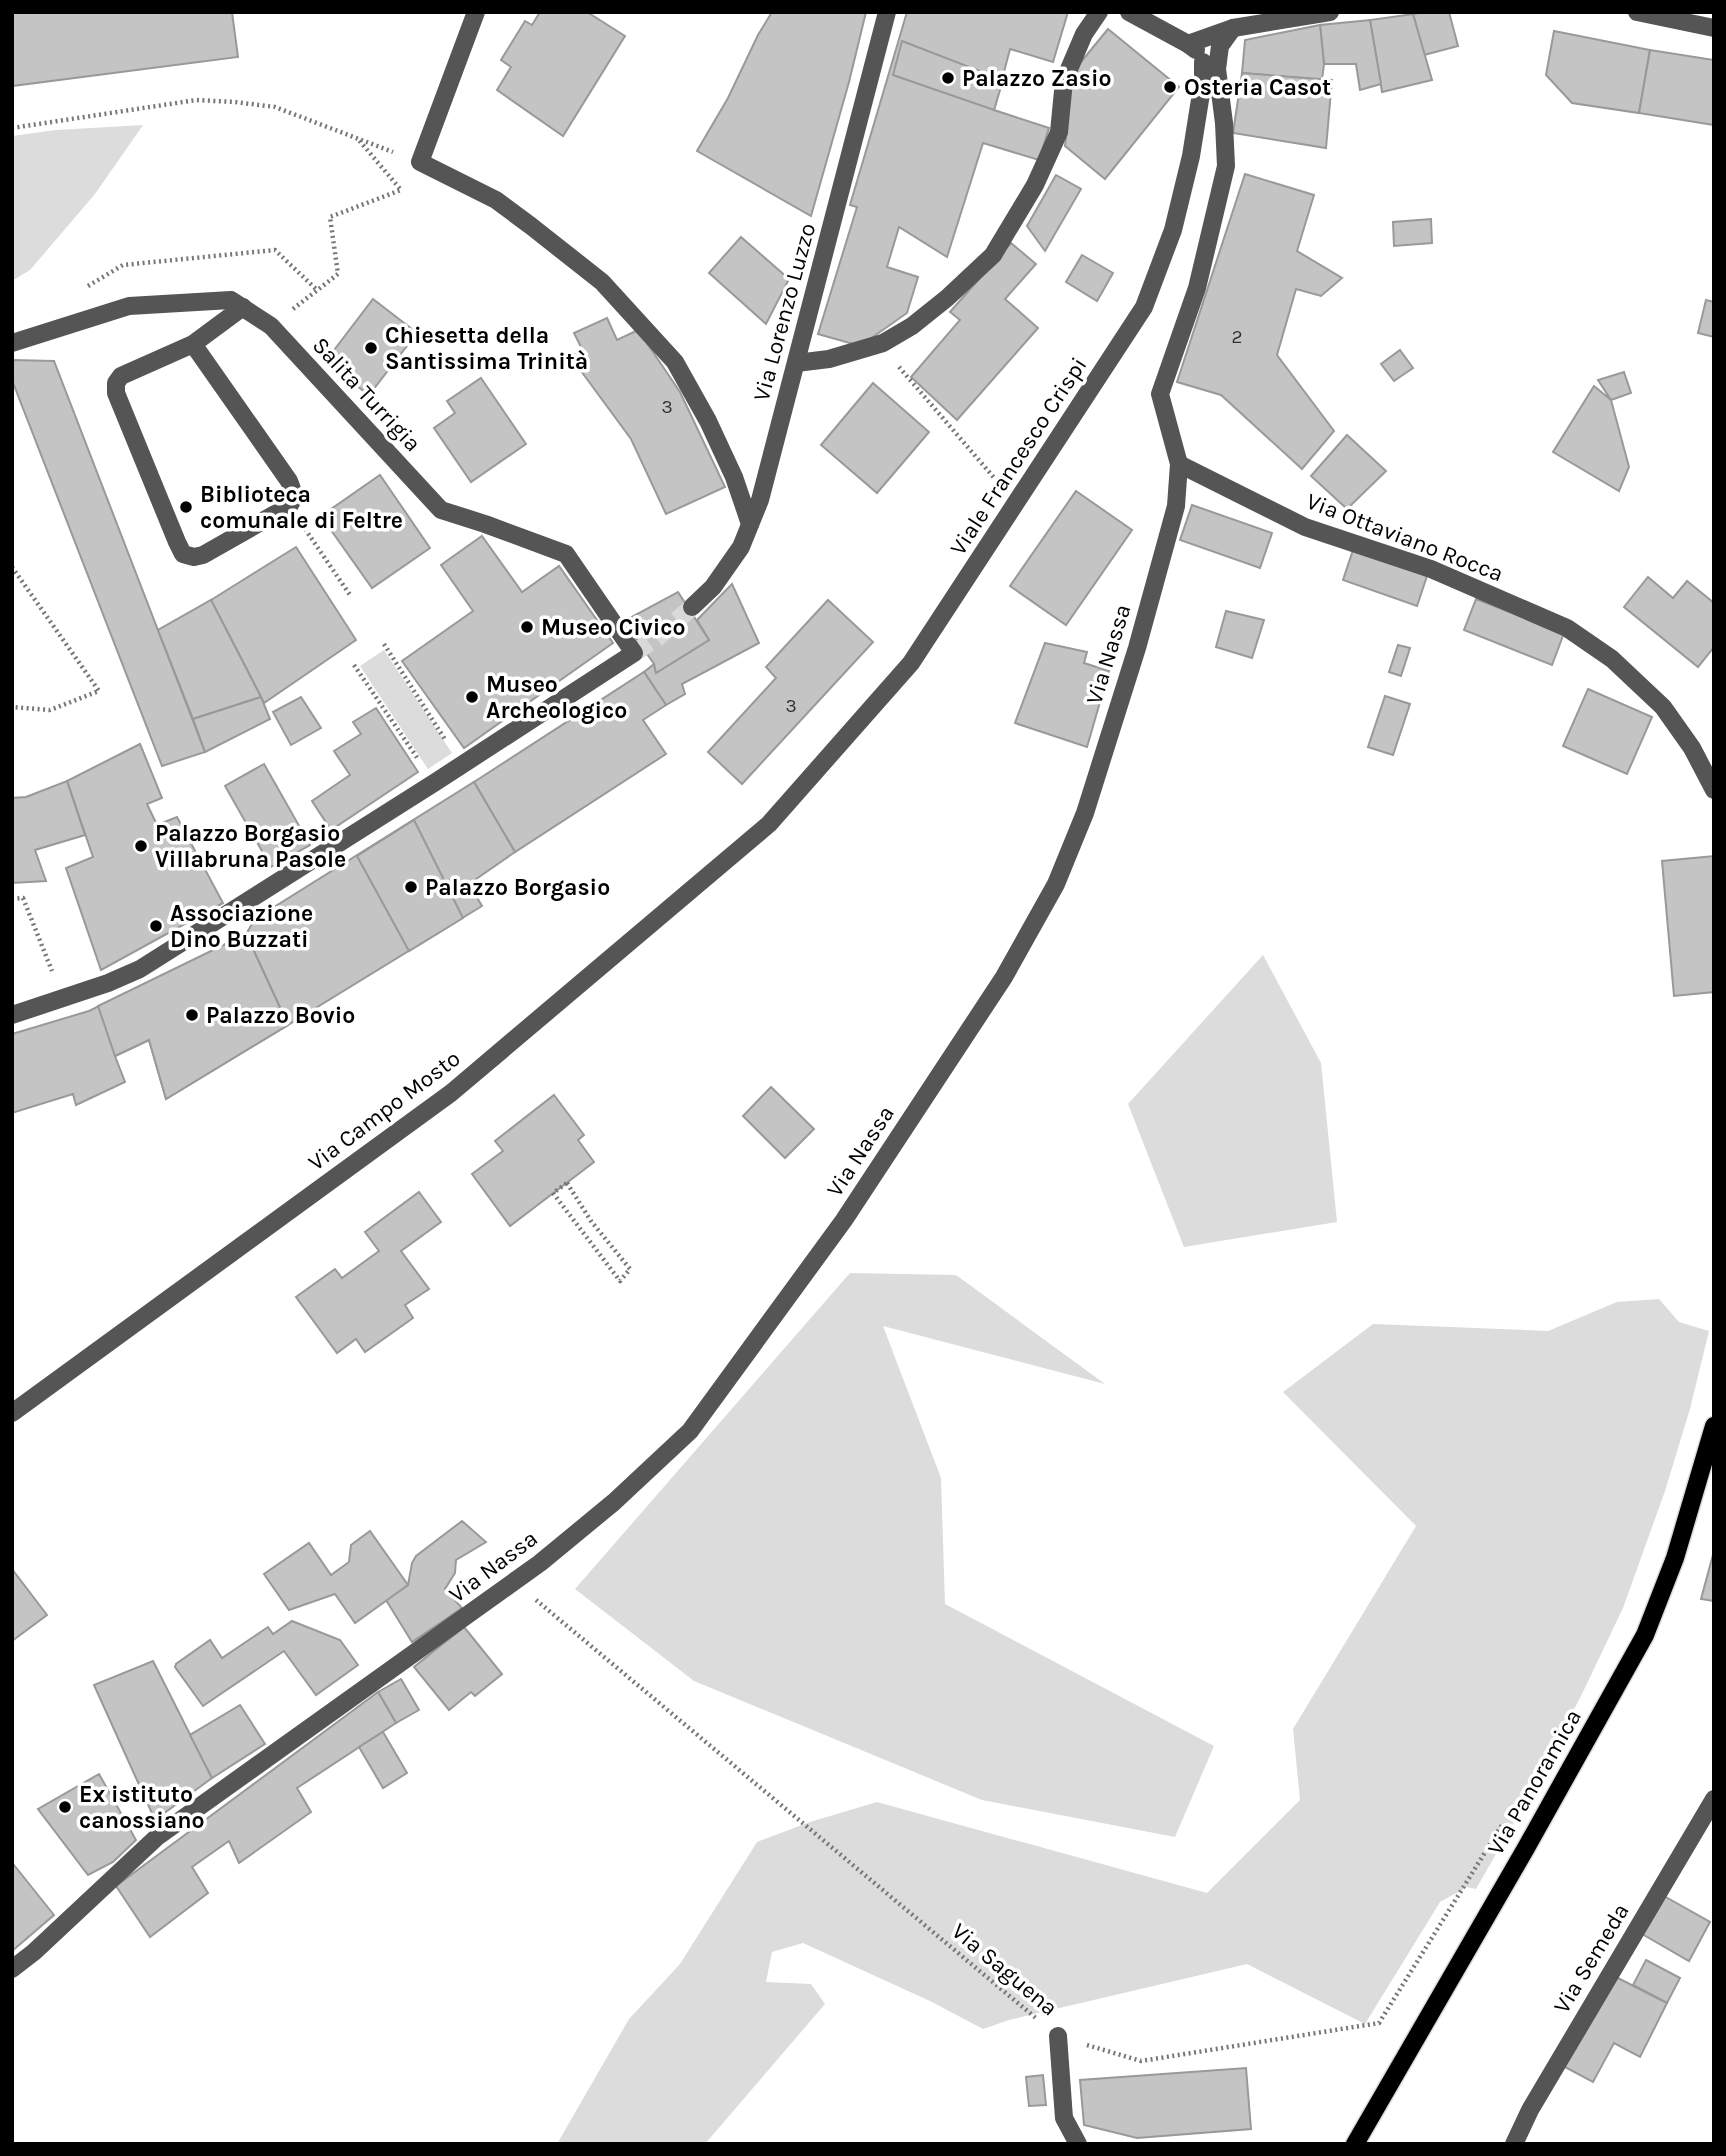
<svg xmlns="http://www.w3.org/2000/svg" width="1726" height="2156" viewBox="0 0 1726 2156" font-family="Karla,sans-serif">
<style>
.green{fill:#dcdcdc}
.building{fill:#c4c4c4;stroke:#999;stroke-width:2}
.lines{fill:none;stroke-linecap:round;stroke-linejoin:round}
.minor-tunnel{stroke:#d9d9d9;stroke-width:18;stroke-dasharray:18 9;stroke-linecap:butt}
.major-casing{stroke:#dbdbdb;stroke-width:21}
.path{stroke:#777;stroke-width:4.5;stroke-dasharray:2 3.5;stroke-linecap:butt}
.minor{stroke:#555;stroke-width:18}
.major{stroke:#000;stroke-width:18}
.poi-dot{fill:#000;stroke:#fff;stroke-width:2.5}
.labels{text-anchor:middle;stroke-width:7;stroke-linejoin:round;paint-order:stroke}
.number-label{font-size:19px;fill:#313131}
.poi-label{font-size:23px;font-weight:bold;fill:#000;stroke:#fff;text-anchor:start}
.street-label{font-size:23px;fill:#000;stroke:#fff}
</style>
<rect width="100%" height="100%" fill="#fff"/>
<g class="green">
<polygon points="143,125 95,194 30,270 12,281 12,136 56,130"/>
<polygon points="384,650 452,753 428,769 360,666"/>
<polygon points="1263,955 1321,1063 1337,1222 1184,1247 1128,1104"/>
<polygon points="850,1273 956,1275 1105,1384 883,1326 941,1478 945,1604 1214,1746 1175,1837 982,1800 694,1681 575,1589"/>
<polygon points="1659,1299 1679,1322 1709,1331 1690,1409 1665,1491 1623,1608 1582,1694 1529,1796 1476,1889 1467,1887 1440,1902 1365,2024 1247,1964 1009,2020 983,2029 932,2002 803,1943 772,1952 766,1982 811,1984 825,2004 705,2144 557,2144 629,2019 680,1964 757,1842 810,1822 877,1802 1207,1893 1300,1800 1293,1729 1416,1526 1283,1392 1373,1324 1548,1331 1617,1302"/>
</g>
<g class="building">
<polygon points="12,12 232,12 238,57 12,86"/>
<polygon points="540,12 587,12 625,36 563,136 497,90 511,67 501,60 525,21 532,25"/>
<polygon points="772,12 866,12 849,82 811,216 697,151 728,98 758,35"/>
<polygon points="907,12 1068,12 1053,62 1010,49 994,110 1049,128 1039,160 983,143 947,257 899,227 887,267 918,277 907,313 860,346 818,334 857,207 850,205"/>
<polygon points="1425,12 1449,12 1458,46 1424,55 1413,14"/>
<polygon points="1413,14 1432,80 1382,92 1370,20"/>
<polygon points="1370,20 1381,84 1360,90 1356,64 1324,64 1320,25"/>
<polygon points="1320,25 1324,64 1322,80 1242,73 1245,40"/>
<polygon points="1108,29 1179,87 1105,179 1065,146 1072,73"/>
<polygon points="1554,31 1650,50 1639,113 1572,103 1546,75"/>
<polygon points="902,41 1003,80 994,110 893,75"/>
<polygon points="1650,50 1714,60 1714,125 1639,113"/>
<polygon points="1242,73 1332,80 1326,148 1233,133"/>
<polygon points="1245,174 1314,195 1297,251 1342,278 1321,296 1296,289 1277,355 1334,431 1302,469 1221,395 1177,382"/>
<polygon points="1056,175 1081,189 1045,251 1027,226"/>
<polygon points="1431,219 1432,243 1394,246 1393,222"/>
<polygon points="741,237 789,279 766,324 709,273"/>
<polygon points="1011,243 1036,264 1005,299 1038,328 957,420 911,377 960,320 950,312"/>
<polygon points="1082,255 1113,273 1097,301 1066,282"/>
<polygon points="373,299 417,333 369,395 325,362"/>
<polygon points="1706,300 1714,302 1714,337 1698,333"/>
<polygon points="607,318 617,340 638,330 680,392 725,487 666,514 631,439 570,356 583,351 574,333"/>
<polygon points="1400,350 1413,368 1394,381 1381,364"/>
<polygon points="12,360 54,361 205,752 162,766 12,380"/>
<polygon points="1624,372 1631,393 1611,400 1598,380"/>
<polygon points="481,378 526,444 471,482 434,428 455,413 447,401"/>
<polygon points="873,383 929,432 877,493 821,445"/>
<polygon points="1594,386 1611,400 1629,467 1619,491 1553,452"/>
<polygon points="1347,435 1386,471 1347,509 1311,476"/>
<polygon points="380,475 430,548 372,588 321,516"/>
<polygon points="1076,491 1132,530 1066,625 1010,586"/>
<polygon points="1192,505 1272,533 1260,568 1180,540"/>
<polygon points="482,536 522,592 559,566 613,643 464,748 402,661 473,611 441,565"/>
<polygon points="296,547 356,640 264,703 211,600"/>
<polygon points="1353,550 1427,576 1417,606 1343,580"/>
<polygon points="1648,577 1673,598 1687,581 1714,603 1714,647 1698,667 1624,607"/>
<polygon points="732,584 759,643 682,684 685,694 666,705 644,672 654,664 656,673 709,640 697,620"/>
<polygon points="678,592 709,640 656,673 654,664 624,621"/>
<polygon points="1476,599 1564,633 1552,665 1464,630"/>
<polygon points="211,600 261,697 193,719 158,630"/>
<polygon points="828,600 873,642 742,784 708,752 776,678 766,667"/>
<polygon points="1226,611 1264,620 1252,658 1216,647"/>
<polygon points="1045,643 1087,652 1084,663 1109,671 1087,747 1015,723"/>
<polygon points="1398,645 1410,648 1401,676 1389,672"/>
<polygon points="644,672 666,705 643,720 666,754 515,852 474,782"/>
<polygon points="1588,689 1652,717 1627,774 1563,746"/>
<polygon points="1385,696 1410,704 1393,755 1368,747"/>
<polygon points="261,697 270,719 205,752 193,719"/>
<polygon points="301,697 321,728 291,745 273,712"/>
<polygon points="376,708 418,772 331,830 312,801 350,775 334,751 361,734 353,722"/>
<polygon points="140,744 162,798 147,804 157,825 177,817 223,903 101,970 66,868 93,857 67,781"/>
<polygon points="264,764 310,845 271,867 225,786"/>
<polygon points="67,781 85,835 35,850 46,881 12,883 12,798 26,797"/>
<polygon points="474,782 515,852 469,884 482,906 288,1025 246,934 255,919"/>
<polygon points="414,820 463,918 409,951 357,856"/>
<polygon points="1714,856 1714,992 1674,996 1662,861"/>
<polygon points="246,934 288,1025 166,1099 149,1040 115,1056 125,1082 76,1105 73,1094 12,1113 12,1034 89,1011"/>
<polygon points="246,934 288,1025 166,1099 149,1040 115,1056 98,1006"/>
<polygon points="771,1087 814,1129 785,1158 743,1116"/>
<polygon points="554,1095 584,1135 578,1140 594,1162 510,1226 472,1174 503,1151 495,1141"/>
<polygon points="419,1192 441,1222 401,1251 429,1289 405,1305 413,1318 365,1352 356,1339 337,1353 296,1297 335,1269 342,1278 379,1251 365,1232"/>
<polygon points="462,1521 486,1542 456,1560 455,1573 445,1589 462,1608 412,1642 386,1600 408,1585 412,1563 416,1556"/>
<polygon points="370,1531 408,1585 355,1623 335,1594 289,1610 264,1574 309,1543 331,1575 349,1562 351,1545"/>
<polygon points="1714,1551 1714,1601 1701,1599"/>
<polygon points="12,1569 47,1615 12,1641"/>
<polygon points="292,1621 340,1640 358,1665 316,1695 284,1651 203,1706 175,1667 176,1664 210,1640 222,1658 268,1627 273,1634"/>
<polygon points="464,1627 502,1674 475,1696 471,1692 449,1710 414,1667"/>
<polygon points="153,1661 212,1778 155,1820 94,1685"/>
<polygon points="401,1679 419,1710 396,1723 378,1692"/>
<polygon points="378,1692 396,1723 297,1788 311,1812 239,1863 229,1841 192,1867 208,1893 150,1937 116,1886"/>
<polygon points="240,1705 265,1744 212,1778 190,1735"/>
<polygon points="383,1732 407,1773 383,1788 359,1747"/>
<polygon points="99,1774 136,1840 113,1862 88,1875 38,1809"/>
<polygon points="14,1865 54,1915 12,1951 12,1866"/>
<polygon points="1664,1896 1710,1922 1689,1961 1642,1934"/>
<polygon points="1646,1960 1680,1978 1667,2003 1633,1985"/>
<polygon points="1610,1974 1667,2003 1640,2057 1614,2043 1593,2082 1563,2066"/>
<polygon points="1246,2068 1251,2129 1137,2138 1084,2125 1080,2080"/>
<polygon points="1043,2075 1046,2105 1029,2106 1026,2077"/>
</g>
<g class="lines">
<polyline class="minor-tunnel" points="634,653 658,637 692,607"/>
<g class="major-casing">
<polyline id="major" points="1355,2144 1526,1848 1645,1635 1675,1558 1714,1426"/>
</g>
<g class="path">
<polyline points="12,128 196,100 235,102 275,107 393,152"/>
<polyline points="88,286 123,265 275,250 317,290"/>
<polyline points="293,309 338,274 330,217 401,190 358,139"/>
<polyline points="899,367 996,480"/>
<polyline points="305,529 350,595"/>
<polyline points="12,567 99,691 50,710 12,707"/>
<polyline points="384,644 446,741"/>
<polyline points="354,665 418,759"/>
<polyline points="12,899 23,898 52,971"/>
<polygon points="567,1183 591,1221 630,1269 620,1281 553,1193"/>
<polyline points="536,1600 1037,2019"/>
<polyline points="1087,2045 1141,2061 1379,2023 1502,1825"/>
</g>
<g class="minor">
<polyline points="476,12 420,162 496,200 531,226 602,282 675,362 708,421 734,477 750,524"/>
<polyline points="1129,12 1188,44 1196,50"/>
<polyline points="1637,12 1714,28"/>
<polyline points="1188,44 1233,28 1330,12"/>
<polyline points="12,343 129,306 231,300 271,326 441,510 485,524 566,554 634,653 434,783 140,969 108,983 12,1015"/>
<path d="M193,344l96,137c4,10 7,16 0,25l-86,49 -9,2 -11,-3 -6,-12 -61,-149v-10l5,-7 72,-32 50,-37"/>
<polyline points="796,363 829,359 883,343 912,326 947,298 993,255 1035,185 1059,132 1064,81 1084,34 1099,12"/>
<polyline points="1179,464 1305,527 1431,569 1567,628 1612,659 1663,707 1692,748 1714,790"/>
<polyline points="692,607 713,587 741,547 760,500 887,12"/>
<polyline points="12,1413 451,1093 769,824 911,663 1144,307 1173,230 1191,156 1203,81 1203,62"/>
<polyline points="12,1969 34,1952 157,1837 540,1563 614,1502 690,1431 844,1220 1004,977 1056,884 1085,813 1137,648 1176,506 1179,464 1160,394 1197,288 1226,166 1224,123 1217,69 1220,46 1233,28"/>
<polyline points="1058,2036 1064,2118 1078,2144"/>
<polyline points="1514,2144 1530,2110 1714,1799"/>
</g>
<use href="#major" class="major"/>
</g>
<g class="poi-dot">
<circle cx="948" cy="78" r="7"/>
<circle cx="1170" cy="87" r="7"/>
<circle cx="371" cy="348" r="7"/>
<circle cx="186" cy="507" r="7"/>
<circle cx="527" cy="627" r="7"/>
<circle cx="472" cy="697" r="7"/>
<circle cx="141" cy="846" r="7"/>
<circle cx="411" cy="887" r="7"/>
<circle cx="156" cy="926" r="7"/>
<circle cx="192" cy="1015" r="7"/>
<circle cx="65" cy="1807" r="7"/>
</g>
<g class="labels">
<g class="number-label">
<text x="1237" y="343">2</text>
<text x="667" y="413">3</text>
<text x="791" y="712">3</text>
</g>
<g class="poi-label">
<text x="962" y="86">Palazzo Zasio</text>
<text x="1184" y="95">Osteria Casot</text>
<text x="385" y="343">Chiesetta della<tspan x="385" dy="26">Santissima Trinità</tspan></text>
<text x="200" y="502">Biblioteca<tspan x="200" dy="26">comunale di Feltre</tspan></text>
<text x="541" y="635">Museo Civico</text>
<text x="486" y="692">Museo<tspan x="486" dy="26">Archeologico</tspan></text>
<text x="155" y="841">Palazzo Borgasio<tspan x="155" dy="26">Villabruna Pasole</tspan></text>
<text x="425" y="895">Palazzo Borgasio</text>
<text x="170" y="921">Associazione<tspan x="170" dy="26">Dino Buzzati</tspan></text>
<text x="206" y="1023">Palazzo Bovio</text>
<text x="79" y="1802">Ex istituto<tspan x="79" dy="26">canossiano</tspan></text>
</g>
<g class="street-label">
<text transform="translate(784 312) rotate(-75)" y="8">Via Lorenzo Luzzo</text>
<text transform="translate(367 394) rotate(47)" y="8">Salita Turrigia</text>
<text transform="translate(1018 456) rotate(-57)" y="8">Viale Francesco Crispi</text>
<text transform="translate(1405 537) rotate(21)" y="8">Via Ottaviano Rocca</text>
<text transform="translate(1108 654) rotate(-73)" y="8">Via Nassa</text>
<text transform="translate(384 1110) rotate(-37)" y="8">Via Campo Mosto</text>
<text transform="translate(860 1151) rotate(-57)" y="8">Via Nassa</text>
<text transform="translate(493 1566) rotate(-37)" y="8">Via Nassa</text>
<text transform="translate(1534 1782) rotate(-60)" y="8">Via Panoramica</text>
<text transform="translate(1591 1958) rotate(-59)" y="8">Via Semeda</text>
<text transform="translate(1005 1969) rotate(40)" y="8">Via Saguena</text>
</g>
</g>
<rect width="1726" height="2156" fill="none" stroke="#000000" stroke-width="28"/>
</svg>
